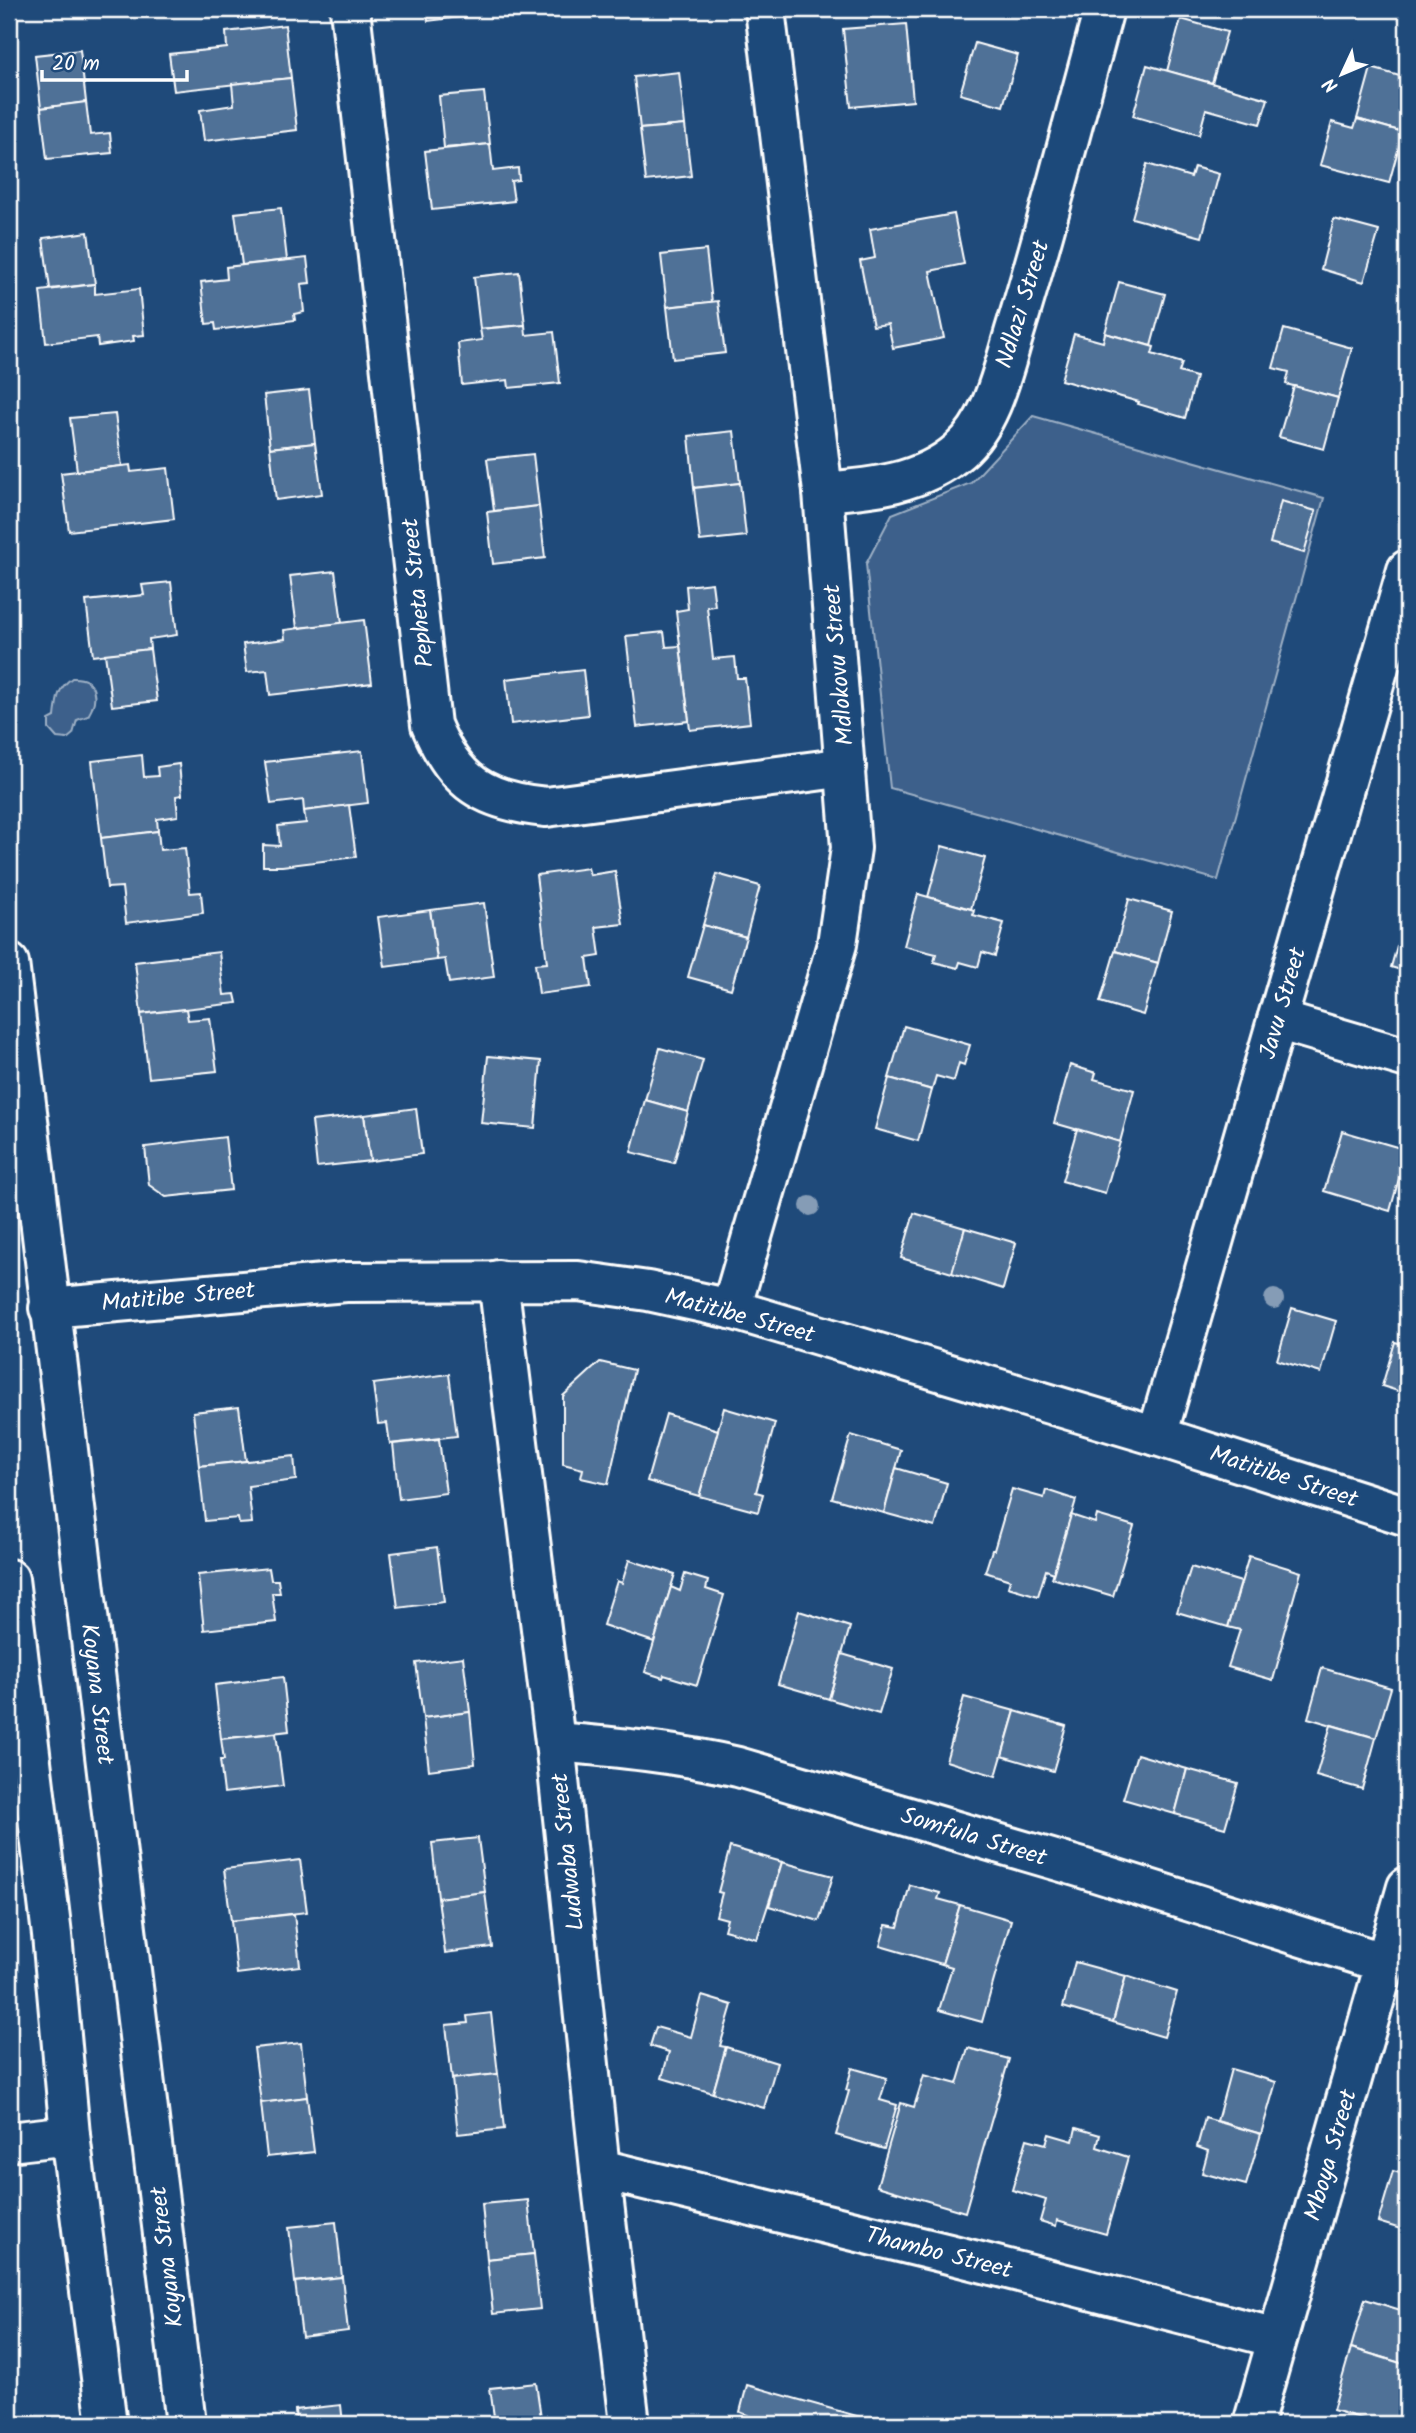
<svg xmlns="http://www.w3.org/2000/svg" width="1416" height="2433" viewBox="0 0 1416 2433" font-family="Kalam,sans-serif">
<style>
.green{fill:#3c618b;stroke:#9eb0c5;stroke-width:2}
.building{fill:#507197;stroke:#fff;stroke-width:2}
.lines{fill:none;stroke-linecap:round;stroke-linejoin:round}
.street-casing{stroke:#fff;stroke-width:44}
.secondary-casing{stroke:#fff;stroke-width:44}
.street{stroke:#1f4a7a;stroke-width:38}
.secondary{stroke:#1f4a7a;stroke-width:38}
.tree{fill:#859cb6}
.labels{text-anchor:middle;stroke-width:6;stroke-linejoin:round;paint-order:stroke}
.street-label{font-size:24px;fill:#fff;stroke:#1f4a7a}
</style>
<rect width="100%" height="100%" fill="#1f4a7a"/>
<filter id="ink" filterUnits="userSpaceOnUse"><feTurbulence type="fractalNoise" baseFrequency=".0143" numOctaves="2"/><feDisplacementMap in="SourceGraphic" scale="14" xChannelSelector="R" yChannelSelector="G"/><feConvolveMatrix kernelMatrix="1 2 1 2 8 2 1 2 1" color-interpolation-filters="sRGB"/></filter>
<g filter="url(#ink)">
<g class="green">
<polygon points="1033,416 1324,498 1218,880 890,788 866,564 892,514 971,483"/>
<path d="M72,678c25,-1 27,20 16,38l-11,4 -4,14 -6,5 -10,-1 -8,-9v-9l6,-3c2,-18 2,-28 17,-39z"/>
</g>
<g class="building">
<polygon points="426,9 501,9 501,12 428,21"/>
<polygon points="1181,19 1227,32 1212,83 1167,71"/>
<polygon points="906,24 913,101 851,107 843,29"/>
<polygon points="285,25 291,78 174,91 169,54 227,48 226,32"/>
<polygon points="975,43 1018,55 1003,106 960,94"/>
<polygon points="80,50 86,102 41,108 35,55"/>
<polygon points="1147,65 1268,99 1260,124 1206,109 1199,135 1133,116"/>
<polygon points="1371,68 1407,78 1407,116 1403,132 1357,119"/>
<polygon points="679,72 685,125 640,129 634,77"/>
<polygon points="291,78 297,130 204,141 200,110 234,105 232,84"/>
<polygon points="484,92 490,144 444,148 439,96"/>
<polygon points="86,102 90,135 110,133 112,153 47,159 41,108"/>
<polygon points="1357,119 1403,132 1389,183 1320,165 1332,122 1354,128"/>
<polygon points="685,125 691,176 646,181 640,129"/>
<polygon points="490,144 493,171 518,168 519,180 511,181 514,201 432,210 425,151"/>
<polygon points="1147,164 1191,177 1194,167 1219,174 1202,237 1132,218"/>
<polygon points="281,208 287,260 242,265 235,213"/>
<polygon points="954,214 964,264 930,271 944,338 893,348 888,324 873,326 860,261 875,258 870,229"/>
<polygon points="1334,219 1379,231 1364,282 1321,269"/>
<polygon points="88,232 95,284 50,289 43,238"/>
<polygon points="706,250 712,302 667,307 661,255"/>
<polygon points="307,258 310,283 301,284 304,312 294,314 295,320 216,330 215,323 206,324 201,282 227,279 226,267"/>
<polygon points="519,272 525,325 480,329 474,277"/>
<polygon points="1119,282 1165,294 1151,346 1105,333"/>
<polygon points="95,284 95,294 139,289 144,335 133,336 134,341 98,346 97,337 46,343 40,291"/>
<polygon points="718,301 725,353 673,359 667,307"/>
<polygon points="525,325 526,335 554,332 560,383 509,388 508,380 462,385 458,343 482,340 480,329"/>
<polygon points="1284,329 1352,348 1338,398 1286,384 1289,372 1273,368"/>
<polygon points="1105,333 1154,347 1152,354 1182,363 1179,372 1196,377 1185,418 1138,404 1139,402 1061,380 1074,334 1103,342"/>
<polygon points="1294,386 1338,398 1324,449 1279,437"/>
<polygon points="309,390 315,443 270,448 264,395"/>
<polygon points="115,414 122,466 77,471 70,418"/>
<polygon points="734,431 740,483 694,488 689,436"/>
<polygon points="315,443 322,494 276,500 270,448"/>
<polygon points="533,454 539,506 494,511 487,459"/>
<polygon points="130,465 131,472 168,468 174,519 69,531 61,473"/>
<polygon points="740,483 746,536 700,541 694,488"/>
<polygon points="1281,501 1316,511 1304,553 1270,543"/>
<polygon points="539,506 545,558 493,564 487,512"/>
<polygon points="335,571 342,623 297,628 290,576"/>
<polygon points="171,582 177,635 149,639 150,649 93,656 86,601 144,595 142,585"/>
<polygon points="712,583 715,606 707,607 713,659 735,657 737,678 745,678 750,723 690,730 676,611 688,609 686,586"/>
<polygon points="364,620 372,683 270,695 267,670 247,672 243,644 285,639 284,630"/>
<polygon points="664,632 666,647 680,646 689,721 637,727 626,636"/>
<polygon points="150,649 157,701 112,706 105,654"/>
<polygon points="583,670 588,715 511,724 506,679"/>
<polygon points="362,751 368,803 304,811 303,800 271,804 265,762"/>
<polygon points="142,755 144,777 158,776 157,767 179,764 182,795 176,796 178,816 157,819 158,831 101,838 92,761"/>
<polygon points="349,805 356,857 282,866 263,866 263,845 280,846 278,826 306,823 304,811"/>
<polygon points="158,831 160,850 185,848 190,893 201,892 203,913 126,923 122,887 107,888 101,838"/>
<polygon points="942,846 985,858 971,909 928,897"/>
<polygon points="588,868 590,875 615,871 623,924 596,927 600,956 587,958 591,987 539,994 535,964 547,963 536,875"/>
<polygon points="717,874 760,886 746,937 703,925"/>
<polygon points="918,894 974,910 973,915 1004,923 995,956 982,952 978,967 960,962 958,968 934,962 936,954 904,946"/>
<polygon points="1129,899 1172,911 1158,963 1115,951"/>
<polygon points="484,903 494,977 449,983 445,959 437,960 430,910"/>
<polygon points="430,910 437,960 385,967 378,917"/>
<polygon points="1406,914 1407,915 1407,972 1391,967"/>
<polygon points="703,925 746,937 731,989 688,977"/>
<polygon points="1115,951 1158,963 1143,1015 1100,1002"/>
<polygon points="219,952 224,995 235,994 237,1003 141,1014 135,962"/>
<polygon points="186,1009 188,1020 210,1018 217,1071 149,1078 141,1014"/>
<polygon points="904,1026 970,1045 964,1065 959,1063 954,1081 936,1076 932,1090 889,1078"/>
<polygon points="660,1048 703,1060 688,1112 645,1100"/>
<polygon points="488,1056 541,1061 535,1128 481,1123"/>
<polygon points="1070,1065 1096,1073 1094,1079 1134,1090 1120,1142 1054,1123"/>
<polygon points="889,1078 932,1090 918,1141 875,1129"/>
<polygon points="645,1100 688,1112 674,1163 631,1152"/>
<polygon points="416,1108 422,1154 370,1161 364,1115"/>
<polygon points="364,1115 370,1161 317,1167 312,1121"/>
<polygon points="1077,1129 1120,1142 1105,1193 1062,1181"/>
<polygon points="1342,1131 1407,1150 1390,1211 1324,1191"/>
<polygon points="225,1137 231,1190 166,1197 149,1185 145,1147"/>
<polygon points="914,1213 965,1228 952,1273 901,1258"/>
<polygon points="965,1228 1016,1243 1003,1289 952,1273"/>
<polygon points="1292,1308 1336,1321 1321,1373 1277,1360"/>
<polygon points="1395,1342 1407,1345 1407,1394 1382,1386"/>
<polygon points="600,1362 634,1370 608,1484 581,1478 583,1469 563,1464 563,1396"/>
<polygon points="449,1374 457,1436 390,1444 387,1423 378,1424 373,1384"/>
<polygon points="239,1407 246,1461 199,1466 193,1412"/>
<polygon points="724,1408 775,1423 756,1492 763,1494 758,1512 699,1496"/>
<polygon points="666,1414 718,1430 699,1496 647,1481"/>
<polygon points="851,1435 901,1450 884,1513 832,1498"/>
<polygon points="439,1439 446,1493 399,1499 393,1444"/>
<polygon points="294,1456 296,1480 248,1486 252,1523 239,1524 238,1518 205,1521 199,1466"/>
<polygon points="896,1468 947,1483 935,1527 884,1513"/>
<polygon points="1012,1489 1044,1498 1046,1490 1076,1500 1054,1573 1046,1570 1038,1596 1008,1587 1010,1580 985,1572 992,1550 994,1550"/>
<polygon points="1071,1515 1095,1523 1097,1515 1134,1526 1113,1596 1052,1578"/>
<polygon points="437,1547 444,1602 398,1608 391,1553"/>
<polygon points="1249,1556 1301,1572 1282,1639 1283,1644 1273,1680 1228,1667 1240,1630 1228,1627"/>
<polygon points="629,1560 675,1574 654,1642 603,1625 617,1581 622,1583"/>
<polygon points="1191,1567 1241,1582 1228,1627 1177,1612"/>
<polygon points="269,1568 271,1580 278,1580 280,1593 272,1593 276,1622 204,1630 198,1575"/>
<polygon points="685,1574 708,1581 706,1589 724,1595 697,1685 664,1675 663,1678 645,1672 671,1587 680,1591"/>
<polygon points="799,1611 850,1627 829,1699 778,1684"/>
<polygon points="842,1654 893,1669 879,1714 829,1699"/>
<polygon points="463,1657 470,1712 423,1718 416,1663"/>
<polygon points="1322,1668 1391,1688 1376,1738 1308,1718"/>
<polygon points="283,1677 289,1731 221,1739 215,1685"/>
<polygon points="964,1697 1015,1711 996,1776 946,1761"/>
<polygon points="1015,1711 1066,1726 1053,1771 1002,1756"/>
<polygon points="470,1712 475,1764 429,1770 423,1718"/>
<polygon points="1331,1725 1376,1738 1362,1789 1316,1776"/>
<polygon points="276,1733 283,1786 224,1793 220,1760 224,1760 221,1739"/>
<polygon points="1137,1754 1187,1769 1175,1814 1123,1799"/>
<polygon points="1187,1769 1238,1783 1225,1828 1175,1814"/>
<polygon points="478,1838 485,1892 438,1898 432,1843"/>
<polygon points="730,1847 782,1862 757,1939 724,1930 727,1919 716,1916 722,1893 718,1892"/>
<polygon points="300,1860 307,1912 231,1921 224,1869"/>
<polygon points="782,1862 833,1876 819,1921 769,1906"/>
<polygon points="910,1885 940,1893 938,1899 960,1905 942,1964 880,1946 886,1925 898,1927"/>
<polygon points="485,1892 492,1947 445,1953 438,1898"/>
<polygon points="960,1905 1011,1920 982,2022 939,2010 952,1967 942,1964"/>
<polygon points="294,1914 300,1966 237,1974 231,1921"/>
<polygon points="1075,1962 1126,1976 1113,2022 1063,2007"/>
<polygon points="1126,1976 1177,1992 1164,2037 1113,2022"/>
<polygon points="702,1996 732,2005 720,2046 726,2047 713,2093 662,2078 669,2052 650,2046 656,2027 691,2037"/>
<polygon points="491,2013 498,2074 452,2079 446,2025 468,2023 467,2016"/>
<polygon points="301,2043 307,2097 261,2103 254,2048"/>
<polygon points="726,2047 777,2063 764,2108 713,2093"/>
<polygon points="968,2048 1009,2059 965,2212 877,2186 901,2103 914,2107 924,2075 957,2084"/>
<polygon points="852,2068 887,2078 880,2100 897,2105 884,2149 836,2135 849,2091 846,2090"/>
<polygon points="1231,2069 1276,2082 1261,2134 1217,2121"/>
<polygon points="498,2074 504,2129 458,2134 452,2079"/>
<polygon points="307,2097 314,2152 267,2157 261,2103"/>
<polygon points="1205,2118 1261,2134 1246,2185 1202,2173 1208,2151 1197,2147"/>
<polygon points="1076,2128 1100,2135 1097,2147 1128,2157 1106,2234 1057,2220 1056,2226 1040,2221 1046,2200 1012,2190 1027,2139 1046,2144 1049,2134 1073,2141"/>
<polygon points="1393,2171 1407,2175 1407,2231 1378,2222"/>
<polygon points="528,2200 534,2254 487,2259 482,2204"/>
<polygon points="336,2222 342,2277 295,2282 289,2227"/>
<polygon points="534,2254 540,2309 493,2314 487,2259"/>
<polygon points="342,2277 348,2331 302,2337 295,2282"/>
<polygon points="1365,2299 1407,2312 1407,2365 1351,2348"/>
<polygon points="1351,2348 1407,2365 1407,2424 1380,2424 1333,2410"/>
<polygon points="536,2383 542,2424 495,2424 490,2388"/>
<polygon points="747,2385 885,2424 748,2424 750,2416 740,2412"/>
<polygon points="341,2405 343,2424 296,2424 295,2410"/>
</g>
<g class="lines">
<g class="street-casing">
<g id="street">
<path d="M350,9l81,716c24,58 53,76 115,82l300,-40"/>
<path d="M823,492c48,-4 98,-8 136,-41 34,-29 44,-82 57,-124 12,-39 23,-78 34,-118 18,-67 36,-133 54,-200"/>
<polyline points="1277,1020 1407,1058"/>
<polyline points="498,1280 555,1742 600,2169 630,2424"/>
<polyline points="49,1308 346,1282 578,1281 648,1291 731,1309 1157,1436 1407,1516"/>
<polyline points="731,1309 837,944 851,848 823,492 765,9"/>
<polyline points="1157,1436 1407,570"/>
<path d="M555,1742c62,5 122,11 183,25l341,100 306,96"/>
<polyline points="9,2142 70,2135"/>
<polyline points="600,2169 949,2254 1277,2338"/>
<polyline points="1253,2424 1407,1887"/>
</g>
</g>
<g class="secondary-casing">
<g id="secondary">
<polyline points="9,963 186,2424"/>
<polyline points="9,1579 52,1935 70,2135 107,2424"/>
</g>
</g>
<use href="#street" class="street"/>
<use href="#secondary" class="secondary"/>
</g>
<g class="tree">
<circle cx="810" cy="1206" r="10"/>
<circle cx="1274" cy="1299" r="10"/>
</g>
</g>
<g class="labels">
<g class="street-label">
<text transform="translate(1022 304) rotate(-73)" y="8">Ndlazi Street</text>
<text transform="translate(417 593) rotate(-96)" y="8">Pepheta Street</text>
<text transform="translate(838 665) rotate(-95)" y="8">Mdlokovu Street</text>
<text transform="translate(1282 1003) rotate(-74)" y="8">Javu Street</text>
<text transform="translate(178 1296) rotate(-5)" y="8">Matitibe Street</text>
<text transform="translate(740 1315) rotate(15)" y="8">Matitibe Street</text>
<text transform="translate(1284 1476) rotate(18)" y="8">Matitibe Street</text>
<text transform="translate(98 1694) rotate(83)" y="8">Koyana Street</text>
<text transform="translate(974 1836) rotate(17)" y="8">Somfula Street</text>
<text transform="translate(567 1852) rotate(-96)" y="8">Ludwaba Street</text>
<text transform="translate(1330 2155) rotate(-74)" y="8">Mboya Street</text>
<text transform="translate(939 2252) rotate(14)" y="8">Thambo Street</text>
<text transform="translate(166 2257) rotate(-97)" y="8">Koyana Street</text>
</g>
</g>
<rect width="1416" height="2433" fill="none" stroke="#1f4a7a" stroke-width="35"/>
<rect x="18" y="18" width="1381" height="2398" fill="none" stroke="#fff" stroke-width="2.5" filter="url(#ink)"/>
<g transform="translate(1342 74) rotate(226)" stroke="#1f4a7a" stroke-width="5" paint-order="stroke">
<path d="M0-5L12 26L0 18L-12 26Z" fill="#ffffff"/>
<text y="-10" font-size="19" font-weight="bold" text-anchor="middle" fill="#ffffff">N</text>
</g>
<path d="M42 70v10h145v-10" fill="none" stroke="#ffffff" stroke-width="3.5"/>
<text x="52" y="70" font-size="21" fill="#ffffff" stroke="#1f4a7a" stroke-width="5" paint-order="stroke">20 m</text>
</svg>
